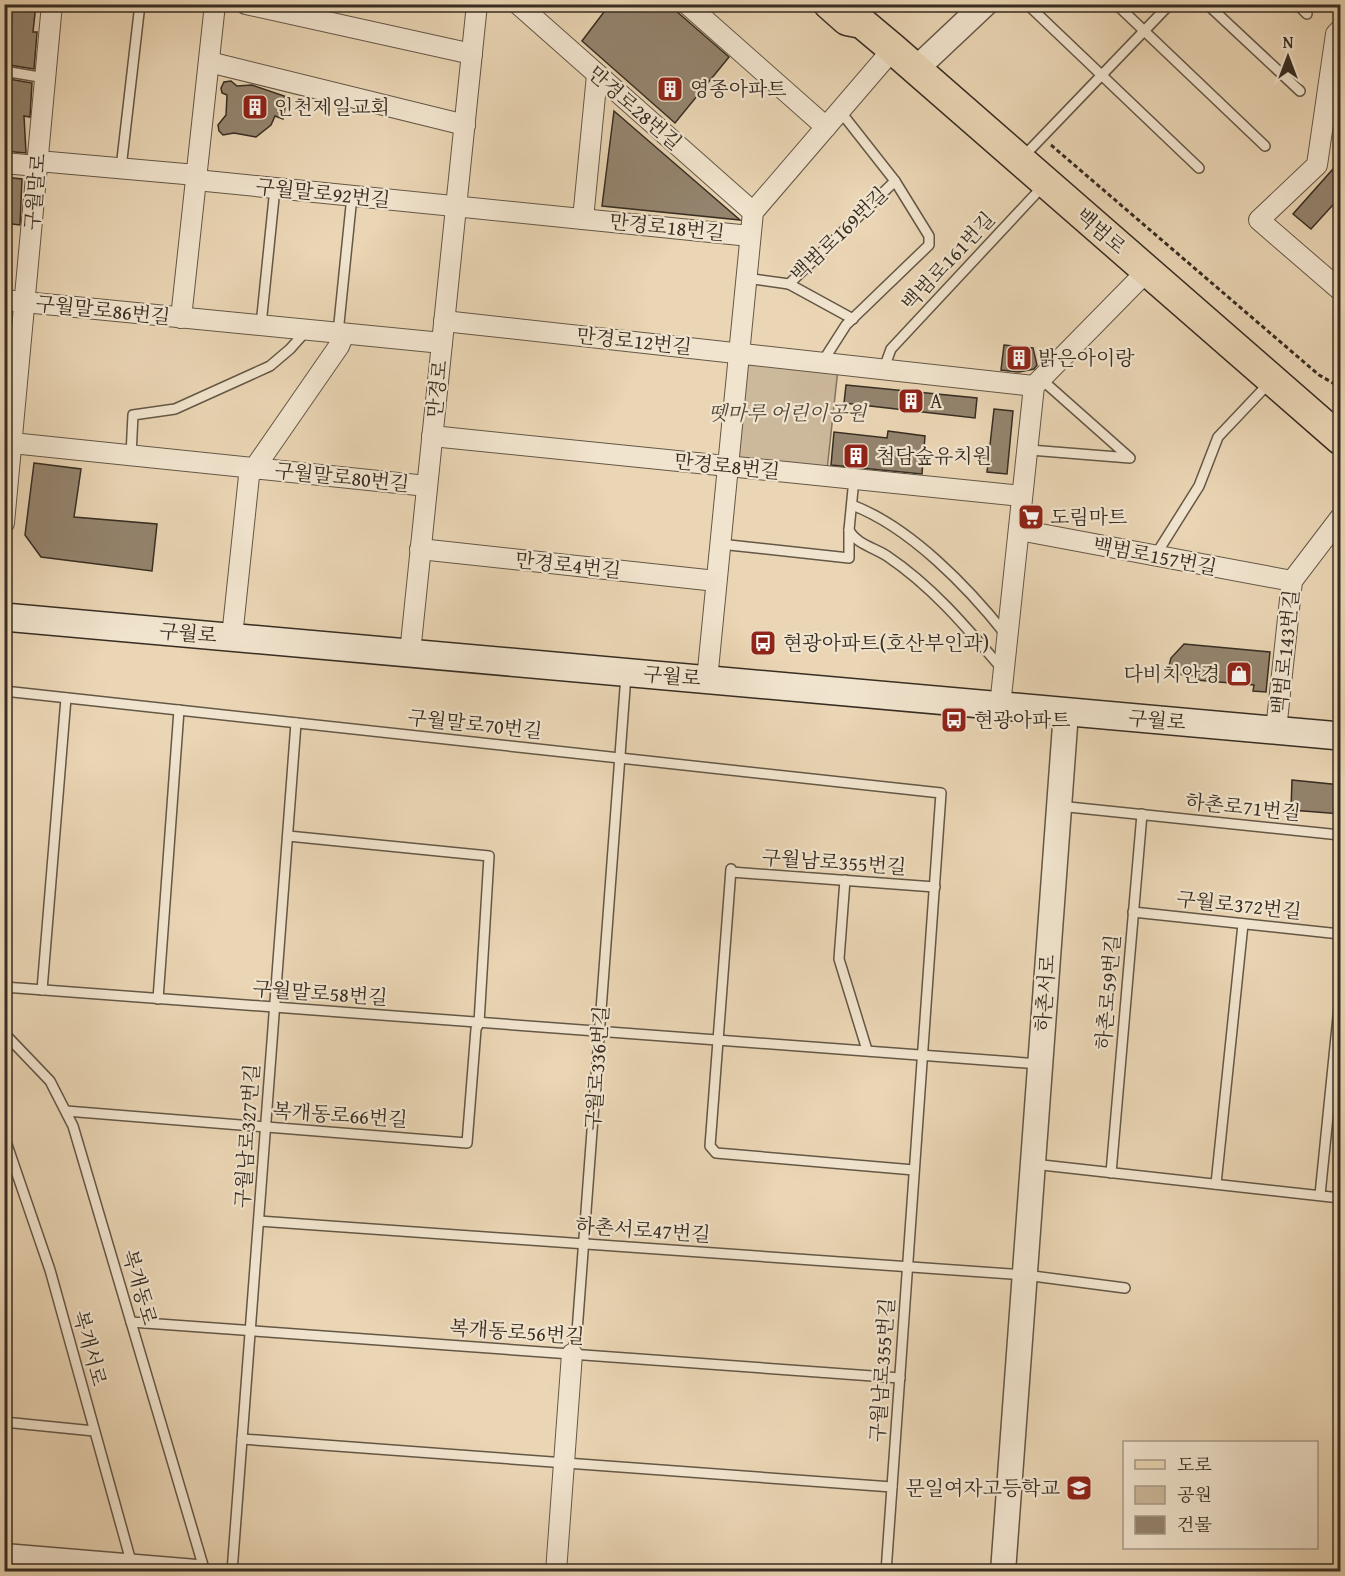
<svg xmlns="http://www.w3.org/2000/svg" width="1345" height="1576" viewBox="0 0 1345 1576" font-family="'Gentium Book Plus','Noto Serif KR',serif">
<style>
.green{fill:#ccb89b;stroke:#82725e;stroke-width:1.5}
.building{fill:#94846e;stroke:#372d22;stroke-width:1.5}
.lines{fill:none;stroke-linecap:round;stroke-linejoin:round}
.service-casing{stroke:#645746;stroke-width:12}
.minor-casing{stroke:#645746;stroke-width:22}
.tertiary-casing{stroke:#645746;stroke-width:27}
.secondary-casing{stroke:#372d22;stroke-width:30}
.primary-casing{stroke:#372d22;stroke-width:33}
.path{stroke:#372d22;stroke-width:3;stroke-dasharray:4.5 3;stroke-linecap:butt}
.service{stroke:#f1e4ce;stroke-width:9}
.minor{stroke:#f1e4ce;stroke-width:20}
.tertiary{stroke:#f1e4ce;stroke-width:24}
.secondary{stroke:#f1e4ce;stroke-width:27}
.primary{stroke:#ead5b4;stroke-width:30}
.labels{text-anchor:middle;stroke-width:4.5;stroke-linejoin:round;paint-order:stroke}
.poi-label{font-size:20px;fill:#372d22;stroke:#f1e4ce;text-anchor:start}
.street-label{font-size:20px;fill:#372d22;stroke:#f1e4ce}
.park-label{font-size:20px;font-style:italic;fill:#55493a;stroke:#f1e4ce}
</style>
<rect width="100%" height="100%" fill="#ead5b4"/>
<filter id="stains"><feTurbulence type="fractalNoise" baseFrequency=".00333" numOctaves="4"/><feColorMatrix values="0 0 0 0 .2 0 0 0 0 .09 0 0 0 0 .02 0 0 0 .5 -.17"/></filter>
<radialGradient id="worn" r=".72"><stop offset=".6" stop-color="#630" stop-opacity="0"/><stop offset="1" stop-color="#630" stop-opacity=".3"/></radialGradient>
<polygon class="green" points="748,358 838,369 827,470 734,458"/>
<g class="building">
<polygon points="4,4 36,4 33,32 37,32 34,69 9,65 9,58 4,58"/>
<polygon points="610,4 668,4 729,57 675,123 582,41"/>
<polygon points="9,79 32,83 30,117 24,116 26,153 4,151 4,124 9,124"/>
<polygon points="231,81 237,86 252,85 287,97 283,119 275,116 271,125 256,137 234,133 223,135 219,131 218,125 226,115 227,95 222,93 221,88 224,82"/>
<polygon points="614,111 740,220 602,206"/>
<polygon points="1341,160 1341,196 1311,229 1293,214"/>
<polygon points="4,177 22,179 20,225 4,223"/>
<polygon points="1004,345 1033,348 1037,365 1034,369 1019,372 1001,370"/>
<polygon points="846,385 977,398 975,418 844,403"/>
<polygon points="994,409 1013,411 1007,474 987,472"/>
<polygon points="888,431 925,436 922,474 831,465 834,432 887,438"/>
<polygon points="34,463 81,469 74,517 157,524 152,571 41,557 25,535"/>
<polygon points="1184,644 1270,652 1266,692 1253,691 1254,685 1196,680 1196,676 1167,673 1171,658"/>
<polygon points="1292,780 1341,785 1341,814 1291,810"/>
</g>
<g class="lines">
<g class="service-casing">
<g id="service">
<polyline points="1027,4 1199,168"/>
<polyline points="1116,4 1265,146"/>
<polyline points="1207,4 1300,91"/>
<polyline points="1297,4 1307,14"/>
<polyline points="4,71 45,78"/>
<polyline points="1022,158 1170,4"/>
<polyline points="121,168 140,4"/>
<polyline points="746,278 789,284 895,181"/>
<polyline points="789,284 853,319"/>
<polyline points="261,325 275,188"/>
<polyline points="338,333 352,196"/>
<polyline points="823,361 846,325 929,245 929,236 895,181 840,111"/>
<polyline points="884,368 891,349 1044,185"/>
<polyline points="1028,453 1030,450 1130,458 1041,379"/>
<polyline points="131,455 133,415 175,409 270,366 290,349 307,330"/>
<path d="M854,479l-5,51c7,14 26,18 38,26 46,31 80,72 116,114"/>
<path d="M852,505c58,22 116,82 154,130"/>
<polyline points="720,544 849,558 849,530"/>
<polyline points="1155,556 1199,486 1218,437 1270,382"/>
<polyline points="4,691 941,793 886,1572"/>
<polyline points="1059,806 1340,835"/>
<polyline points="731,869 710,1146 716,1153 914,1170"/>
<polyline points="731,872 935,887"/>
<polyline points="845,880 839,959 867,1050"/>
<polyline points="1133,912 1340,934"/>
<polyline points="4,987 1040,1064"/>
<polyline points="42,990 66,698"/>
<polyline points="158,999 179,710"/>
<polyline points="4,1033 50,1081 73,1126 205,1572"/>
<polyline points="66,1111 467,1143 476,1029 479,1023 489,856 288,836"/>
<polyline points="4,1136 50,1270 132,1565"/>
<polyline points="1033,1164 1340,1198"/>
<polyline points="1111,1173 1142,814"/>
<polyline points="1216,1184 1243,924"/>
<polyline points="1320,1195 1340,997"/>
<polyline points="259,1221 1025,1275 1125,1288"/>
<polyline points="131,1322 900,1378"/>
<polyline points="572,1354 577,1332 626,675"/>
<polyline points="4,1422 94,1431"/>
<polyline points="242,1439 892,1487"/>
<polyline points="232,1572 296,723"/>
</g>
</g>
<g class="minor-casing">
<g id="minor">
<polyline points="246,4 472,54"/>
<polyline points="518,4 753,212"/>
<polyline points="687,4 826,127"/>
<polyline points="1340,30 1336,34 1317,165 1259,220 1340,290"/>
<polyline points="209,62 465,125"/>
<polyline points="38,161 196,175"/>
<polyline points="4,163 37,166"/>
<polyline points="196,180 750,236"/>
<polyline points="583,219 597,75"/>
<polyline points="4,300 442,343"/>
<polyline points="181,318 215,4"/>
<polyline points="444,321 1034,386"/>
<polyline points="432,436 1022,496"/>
<polyline points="12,443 427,486"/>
<polyline points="4,523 52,4"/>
<polyline points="1019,530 1292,581"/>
<polyline points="420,549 716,581"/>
<polyline points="232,637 249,476 339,346 344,334"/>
<polyline points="410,653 477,4"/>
<polyline points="707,680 753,212 893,49"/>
<polyline points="1000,706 1034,386 1147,271"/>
<polyline points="1276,730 1292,581 1340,518"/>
<polyline points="556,1572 572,1354"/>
</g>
</g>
<g class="tertiary-casing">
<g id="tertiary">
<polyline points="916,69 985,4"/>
<polyline points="4,1556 196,1572"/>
<polyline points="1003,1572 1066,712"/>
</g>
</g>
<g class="secondary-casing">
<polyline id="secondary" points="4,617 1340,736"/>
</g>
<g class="primary-casing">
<polyline id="primary" points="829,4 847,20 862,23 893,49 1340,439"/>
</g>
<polyline class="path" points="1051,145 1319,375 1340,387"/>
<use href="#service" class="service"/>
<use href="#minor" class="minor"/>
<use href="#tertiary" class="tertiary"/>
<use href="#secondary" class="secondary"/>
<use href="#primary" class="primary"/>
</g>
<defs>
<g id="building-square" transform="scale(1.35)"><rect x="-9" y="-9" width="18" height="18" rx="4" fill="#8f2418" stroke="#f1e4ce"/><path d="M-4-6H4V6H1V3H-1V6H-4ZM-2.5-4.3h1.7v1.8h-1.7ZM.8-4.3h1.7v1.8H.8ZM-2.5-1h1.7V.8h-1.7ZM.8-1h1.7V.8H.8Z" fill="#fff"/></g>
<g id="supermarket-square" transform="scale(1.35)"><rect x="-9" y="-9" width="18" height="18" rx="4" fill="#8f2418" stroke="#f1e4ce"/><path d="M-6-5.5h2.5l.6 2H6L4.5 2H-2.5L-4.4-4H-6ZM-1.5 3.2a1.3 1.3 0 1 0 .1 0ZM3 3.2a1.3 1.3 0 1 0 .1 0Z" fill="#fff"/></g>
<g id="bus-square" transform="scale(1.35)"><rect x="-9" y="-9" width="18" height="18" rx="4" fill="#8f2418" stroke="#f1e4ce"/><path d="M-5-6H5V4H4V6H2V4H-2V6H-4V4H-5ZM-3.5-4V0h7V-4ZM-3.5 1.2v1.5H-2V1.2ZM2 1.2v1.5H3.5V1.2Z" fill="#fff"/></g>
<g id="shop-square" transform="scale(1.35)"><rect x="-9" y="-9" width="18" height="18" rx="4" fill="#8f2418" stroke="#f1e4ce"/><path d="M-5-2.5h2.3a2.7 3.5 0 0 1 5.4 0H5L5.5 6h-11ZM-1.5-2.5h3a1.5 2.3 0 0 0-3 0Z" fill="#fff"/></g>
<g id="school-square" transform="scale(1.35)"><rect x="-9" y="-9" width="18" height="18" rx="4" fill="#8f2418" stroke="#f1e4ce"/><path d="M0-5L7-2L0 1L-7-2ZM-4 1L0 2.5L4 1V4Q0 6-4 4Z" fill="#fff"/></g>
</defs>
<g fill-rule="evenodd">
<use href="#building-square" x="670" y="89"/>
<use href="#building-square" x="255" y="107"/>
<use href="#building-square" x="1019" y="358"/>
<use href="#building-square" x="911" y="401"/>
<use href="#building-square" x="856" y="456"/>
<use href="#supermarket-square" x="1031" y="517"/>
<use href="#bus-square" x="763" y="643"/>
<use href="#shop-square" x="1239" y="674"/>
<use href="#bus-square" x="954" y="720"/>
<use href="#school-square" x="1079" y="1488"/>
</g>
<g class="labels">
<g class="poi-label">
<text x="690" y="96">영종아파트</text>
<text x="274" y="114">인천제일교회</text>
<text x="1038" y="365">밝은아이랑</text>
<text x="930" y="408">A</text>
<text x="876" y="463">첨담숲유치원</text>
<text x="1050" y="524">도림마트</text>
<text x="783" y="650">현광아파트(호산부인과)</text>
<text x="1220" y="681" text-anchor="end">다비치안경</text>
<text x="974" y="727">현광아파트</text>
<text x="1060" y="1495" text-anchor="end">문일여자고등학교</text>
</g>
<g class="street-label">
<text transform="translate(635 108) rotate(41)" y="7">만경로28번길</text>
<text transform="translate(35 192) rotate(-85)" y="7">구월말로</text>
<text transform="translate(323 193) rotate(6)" y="7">구월말로92번길</text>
<text transform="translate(667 227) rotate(6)" y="7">만경로18번길</text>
<text transform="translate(1101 231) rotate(41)" y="7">백범로</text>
<text transform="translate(839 234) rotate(-44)" y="7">백범로169번길</text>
<text transform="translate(948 261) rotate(-47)" y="7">백범로161번길</text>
<text transform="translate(103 310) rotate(6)" y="7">구월말로86번길</text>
<text transform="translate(634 341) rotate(6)" y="7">만경로12번길</text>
<text transform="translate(437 389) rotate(-84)" y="7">만경로</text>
<text transform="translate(727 466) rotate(6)" y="7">만경로8번길</text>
<text transform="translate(342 477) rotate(6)" y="7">구월말로80번길</text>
<text transform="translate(1155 556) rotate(11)" y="7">백범로157번길</text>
<text transform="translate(568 565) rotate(6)" y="7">만경로4번길</text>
<text transform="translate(188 633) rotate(5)" y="7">구월로</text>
<text transform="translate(1285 652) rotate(-84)" y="7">백범로143번길</text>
<text transform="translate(672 676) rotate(5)" y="7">구월로</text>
<text transform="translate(1157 720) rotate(5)" y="7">구월로</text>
<text transform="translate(475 724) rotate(6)" y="7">구월말로70번길</text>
<text transform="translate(1243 807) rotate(6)" y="7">하촌로71번길</text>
<text transform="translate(834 862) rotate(4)" y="7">구월남로355번길</text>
<text transform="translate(1239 905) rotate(6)" y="7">구월로372번길</text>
<text transform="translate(1108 992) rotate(-85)" y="7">하촌로59번길</text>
<text transform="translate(320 993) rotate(4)" y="7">구월말로58번길</text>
<text transform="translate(1045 993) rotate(-86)" y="7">하촌서로</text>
<text transform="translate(597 1068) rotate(-86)" y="7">구월로336번길</text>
<text transform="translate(340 1115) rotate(4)" y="7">복개동로66번길</text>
<text transform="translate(247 1136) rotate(-86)" y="7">구월남로327번길</text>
<text transform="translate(643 1230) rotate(4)" y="7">하촌서로47번길</text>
<text transform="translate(140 1287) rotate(74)" y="7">복개동로</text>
<text transform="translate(517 1332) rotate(4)" y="7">복개동로56번길</text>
<text transform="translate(90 1348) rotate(75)" y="7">복개서로</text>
<text transform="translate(882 1370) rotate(-86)" y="7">구월남로355번길</text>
</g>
<g class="park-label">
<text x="787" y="420">뗏마루 어린이공원</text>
</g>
</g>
<rect width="1345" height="1576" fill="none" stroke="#ead5b4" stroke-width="24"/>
<rect x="6" y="6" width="1333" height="1564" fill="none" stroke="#372d22" stroke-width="3"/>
<rect x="12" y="12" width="1321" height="1552" fill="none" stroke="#372d22" stroke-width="1.5"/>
<rect x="1123" y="1441" width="195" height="108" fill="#f1e4ce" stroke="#a79b89" stroke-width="1.5"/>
<rect x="1135" y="1460" width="30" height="9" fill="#ead5b4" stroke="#a79b89" stroke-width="1.5"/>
<text x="1177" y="1471" font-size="18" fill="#372d22">도로</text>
<rect x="1135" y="1486" width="30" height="18" fill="#ccb89b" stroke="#a79b89" stroke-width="1.5"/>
<text x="1177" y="1501" font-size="18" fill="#372d22">공원</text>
<rect x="1135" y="1516" width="30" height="18" fill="#94846e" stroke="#a79b89" stroke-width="1.5"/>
<text x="1177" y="1531" font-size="18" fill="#372d22">건물</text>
<g transform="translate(1288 57)" stroke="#f1e4ce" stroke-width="4.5" paint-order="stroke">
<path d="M0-4.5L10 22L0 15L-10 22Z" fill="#372d22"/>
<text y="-9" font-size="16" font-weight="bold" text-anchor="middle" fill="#372d22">N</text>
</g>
<rect width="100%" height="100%" filter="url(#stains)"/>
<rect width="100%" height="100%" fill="url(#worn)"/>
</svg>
